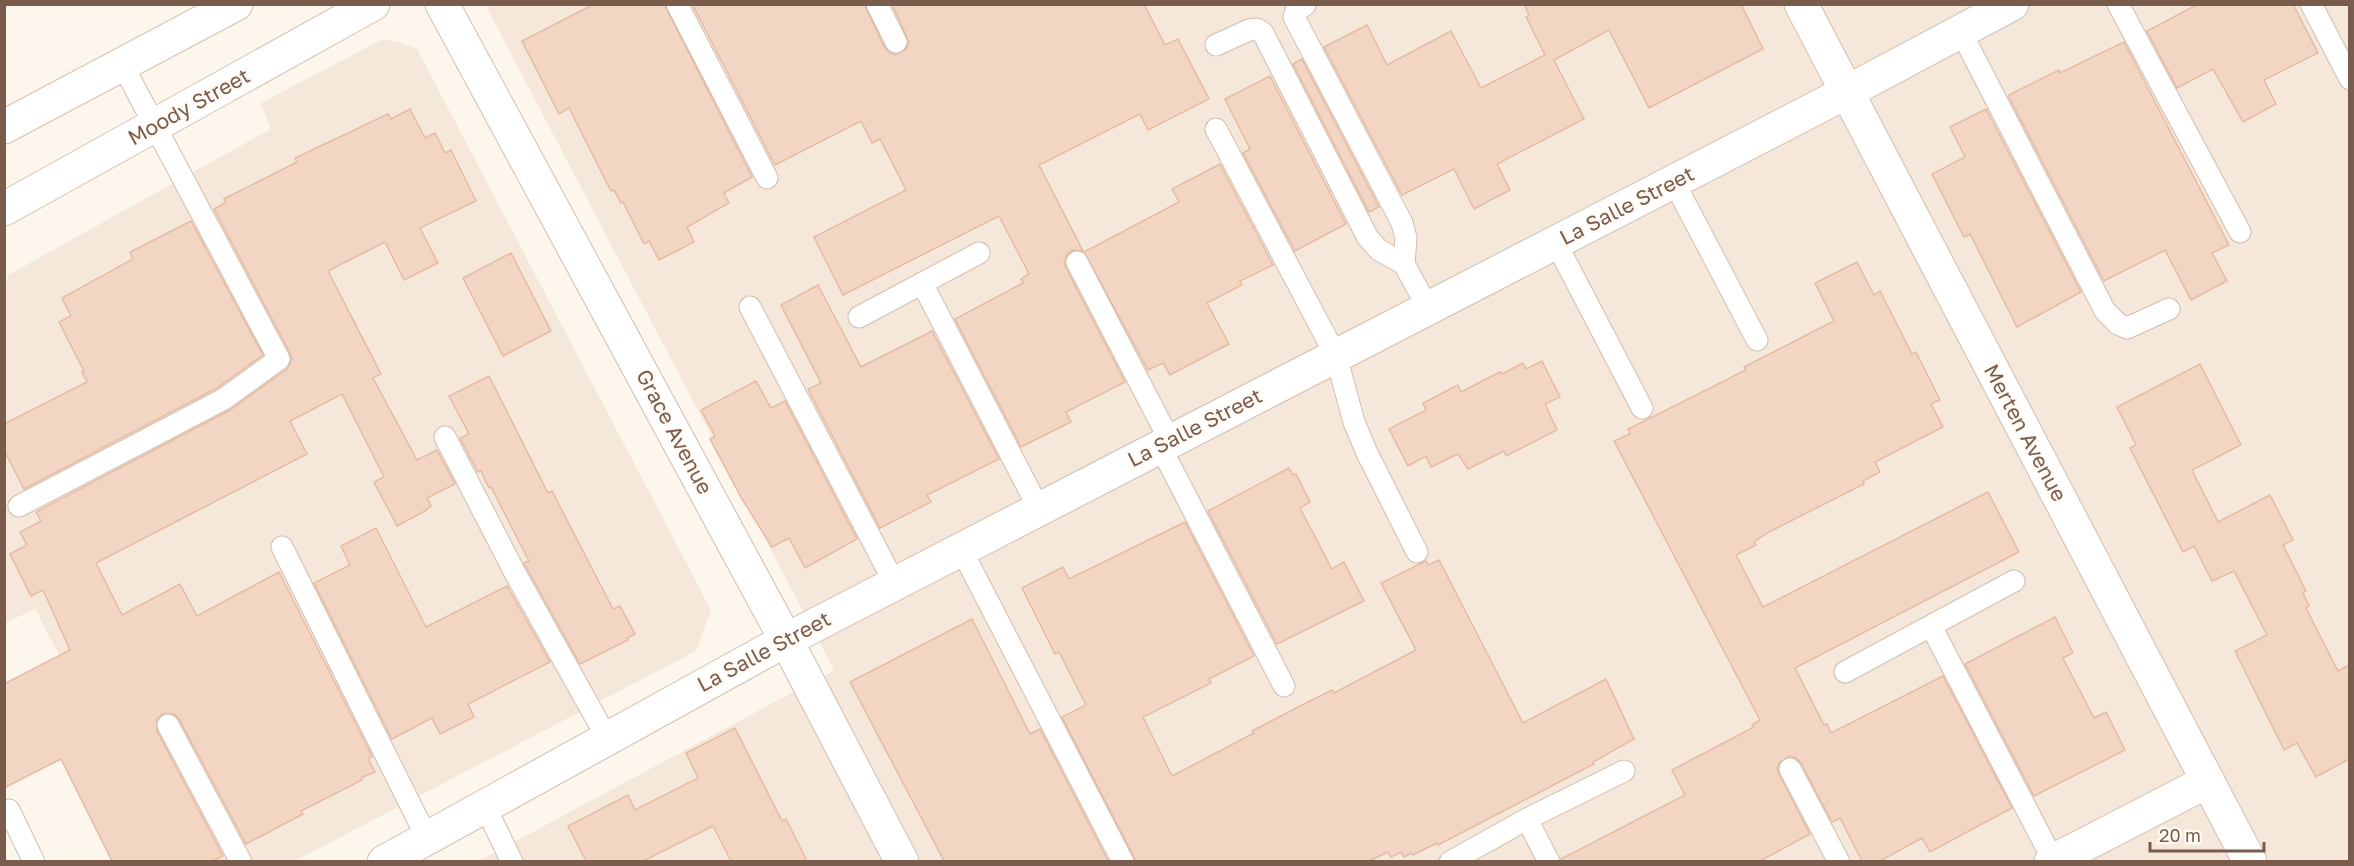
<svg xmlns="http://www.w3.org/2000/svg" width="2354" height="866" viewBox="0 0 2354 866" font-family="'Golos Text',sans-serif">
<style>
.residential{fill:#f5e8da}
.building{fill:#f3d5c3;stroke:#e6bba3;stroke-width:1.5}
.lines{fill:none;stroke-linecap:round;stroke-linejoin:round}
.service-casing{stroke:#d1beb0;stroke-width:23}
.minor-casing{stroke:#d1beb0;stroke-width:35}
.secondary-casing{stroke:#d6c0b0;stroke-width:35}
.service{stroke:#fff;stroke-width:21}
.minor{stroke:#fff;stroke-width:33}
.secondary{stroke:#fff;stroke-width:33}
.labels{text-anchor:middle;stroke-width:4.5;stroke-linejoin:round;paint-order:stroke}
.street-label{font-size:21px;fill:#7a5c4d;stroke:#fffaf3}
</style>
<rect width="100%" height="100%" fill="#fdf6ec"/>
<g class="residential">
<polygon points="488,5 2349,5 2349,861 477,862 834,670 488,10"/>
<polygon points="381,40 396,41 417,49 711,610 696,651 295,861 167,862 35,609 5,623 4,296 8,275 271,129 261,103"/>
</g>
<g class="building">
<polygon points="594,4 664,4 752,177 724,193 729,203 687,227 694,242 659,260 649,241 644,244 623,202 621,203 614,190 611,191 569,108 559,114 522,41"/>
<polygon points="692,4 864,4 885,48 890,53 896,55 906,49 909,42 892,4 1144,4 1165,45 1178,39 1209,99 1148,130 1140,114 1039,165 1083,251 1072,250 1067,255 1064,261 1066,268 1125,382 1066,412 1071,422 1021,447 955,319 1023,283 1021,279 1029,274 999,216 843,295 814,237 906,190 880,139 872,143 861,121 775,165"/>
<polygon points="1524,4 1741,4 1763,49 1649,108 1609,30 1554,60 1584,119 1497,164 1510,190 1474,209 1454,169 1402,195 1324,47 1367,25 1387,65 1451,31 1481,88 1545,55 1526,17 1529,15"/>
<polygon points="2198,4 2293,4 2318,53 2264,80 2276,104 2243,122 2213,69 2177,88 2147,31"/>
<polygon points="2124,42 2229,245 2212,253 2227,281 2191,300 2165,250 2104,281 2009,97 2009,95 2059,70 2060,73"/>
<polygon points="1302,59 1379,207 1369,212 1293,64"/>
<polygon points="1270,76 1346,224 1295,251 1243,153 1250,149 1225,99"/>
<polygon points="410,109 425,138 435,133 445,153 451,150 476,201 420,228 438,263 404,280 385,242 328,271 381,374 373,378 417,460 437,450 455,484 427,498 431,506 425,511 397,526 374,482 384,477 342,394 290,421 307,454 96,563 122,615 180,584 197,616 279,572 369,750 372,757 368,759 375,772 361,778 362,780 301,811 303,814 246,844 179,719 174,714 163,714 157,719 157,731 223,856 212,861 112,861 61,759 4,788 4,684 70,650 43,590 31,596 10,554 27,545 20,532 41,521 36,512 230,410 287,369 292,359 290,353 214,209 222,205 225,202 224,199 297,162 295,158 388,114 391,119"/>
<polygon points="1986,109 2081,292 2017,327 1970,234 1964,237 1932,174 1965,157 1950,127"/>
<polygon points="1220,164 1273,265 1240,281 1242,285 1207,303 1229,344 1170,375 1163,363 1148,370 1084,252 1179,202 1172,189"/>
<polygon points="191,221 263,355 217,388 24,489 4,450 4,424 87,382 82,372 84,371 59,322 71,316 62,298 133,259 130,252"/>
<polygon points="511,253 551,331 503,356 463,278"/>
<polygon points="1857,262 1874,295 1880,291 1912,354 1916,352 1940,400 1931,404 1943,427 1875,462 1880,472 1863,481 1864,484 1769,532 1754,542 1756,545 1736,555 1763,607 1988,492 2019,552 1795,668 1824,725 1827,724 1831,733 1943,676 2012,808 1930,852 1922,838 1880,861 1862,861 1840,818 1832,822 1801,763 1796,758 1790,756 1780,762 1777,768 1779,774 1810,834 1760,861 1562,861 1561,859 1685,795 1672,770 1754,727 1752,725 1760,720 1614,441 1630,434 1628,429 1746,370 1744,367 1834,321 1815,283"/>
<polygon points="818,285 861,367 932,331 999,459 927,495 931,502 880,528 808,389 821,383 781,305"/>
<polygon points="1542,361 1560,397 1545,404 1557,430 1506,456 1504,451 1468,469 1458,454 1431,467 1426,456 1408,466 1389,429 1426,410 1423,403 1458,385 1461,392 1500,372 1502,374 1523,363 1526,369"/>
<polygon points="2200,364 2241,445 2192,470 2218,522 2270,495 2293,540 2283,545 2306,591 2303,593 2309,606 2306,608 2338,671 2349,665 2349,759 2316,777 2297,743 2284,750 2235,651 2267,635 2234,571 2212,581 2194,546 2183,552 2130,448 2136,445 2117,407"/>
<polygon points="489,376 548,493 552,491 613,609 620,606 635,634 627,638 628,640 580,664 524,563 529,561 491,487 489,488 481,471 478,472 460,438 469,434 449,396"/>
<polygon points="756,381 771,408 785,401 857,539 805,568 789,538 772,547 742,499 710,439 715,436 701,410"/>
<polygon points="1289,468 1293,475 1296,474 1310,502 1300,508 1332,569 1344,562 1364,601 1277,644 1208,511"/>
<polygon points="1185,522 1254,656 1209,679 1211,683 1143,717 1172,776 1254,733 1252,731 1300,706 1332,690 1334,693 1416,650 1381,583 1426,561 1428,565 1439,560 1523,723 1606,679 1634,739 1593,762 1594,764 1438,845 1437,843 1413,855 1412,853 1404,857 1401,852 1391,857 1388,852 1369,861 1136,861 1062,717 1086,705 1059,652 1055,654 1022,588 1063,567 1069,579"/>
<polygon points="376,528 426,627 507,586 550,662 468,704 474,717 440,734 432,718 392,739 314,583 350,565 341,546"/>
<polygon points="2055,617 2073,653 2063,658 2094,718 2106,712 2125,750 2034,796 1965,664"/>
<polygon points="972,619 1030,734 1040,729 1108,861 944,861 850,682"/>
<polygon points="735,728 782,821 786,819 807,861 731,861 713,826 643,861 586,861 568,826 628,795 635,810 698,778 686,753"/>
</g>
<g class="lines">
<g class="service-casing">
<g id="service">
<polyline points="677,4 767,178"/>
<polyline points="877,4 896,42"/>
<polyline points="2118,4 2240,232"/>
<polyline points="2311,4 2350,79"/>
<polyline points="1305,5 1296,11 1294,17 1402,223 1406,238 1404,264"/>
<polyline points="1961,32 2105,311 2118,324 2127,328 2169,309"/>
<polyline points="1216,45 1249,30 1257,29 1263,33 1368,238 1379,250 1404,264 1428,308"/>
<polyline points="1216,129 1336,356 1354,422 1367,453 1417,552"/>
<polyline points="1674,182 1757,340"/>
<polyline points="1556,243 1642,408"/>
<polyline points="1077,262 1170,441"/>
<polyline points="922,283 1039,509"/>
<polyline points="750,307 895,584"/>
<polyline points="859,317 979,253"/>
<polyline points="445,437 515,573 607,738"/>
<polyline points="1160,446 1284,686"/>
<polyline points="19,506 224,399 279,359 122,64"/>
<polyline points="282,547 427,838"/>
<polyline points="961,549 1123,862"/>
<polyline points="1931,626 2053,860"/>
<polyline points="1845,672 2014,581"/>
<polyline points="168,725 241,862"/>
<polyline points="1790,769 1839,862"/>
<polyline points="485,806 512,862"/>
<polyline points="9,810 34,862"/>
<polyline points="1527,819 1624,771"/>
<polyline points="1450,862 1527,819 1549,862"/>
</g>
</g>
<g class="minor-casing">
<g id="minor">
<polyline points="442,4 786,640 902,862"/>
<polyline points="1801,4 2250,862"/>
<polyline points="384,862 786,640 1847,92 2012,4"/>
<polyline points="2051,862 2208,781"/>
</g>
</g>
<g class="secondary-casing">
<g id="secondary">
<polyline points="4,127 236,4"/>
<polyline points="4,209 373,4"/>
</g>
</g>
<use href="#service" class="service"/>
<use href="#minor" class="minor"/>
<use href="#secondary" class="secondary"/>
</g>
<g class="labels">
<g class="street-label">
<text transform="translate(189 107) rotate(-29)" y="7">Moody Street</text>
<text transform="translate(1627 206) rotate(-27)" y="7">La Salle Street</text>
<text transform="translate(1195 428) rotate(-27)" y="7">La Salle Street</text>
<text transform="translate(674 432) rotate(62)" y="7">Grace Avenue</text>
<text transform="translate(2025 433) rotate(62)" y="7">Merten Avenue</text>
<text transform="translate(764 652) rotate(-28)" y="7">La Salle Street</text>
</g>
</g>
<rect width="2354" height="866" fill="none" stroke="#7a5c4d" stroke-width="12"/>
<path d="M2150 842v9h114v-9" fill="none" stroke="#7a5c4d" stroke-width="3"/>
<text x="2159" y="842" font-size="18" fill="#7a5c4d" stroke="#fffaf3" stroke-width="4.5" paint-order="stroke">20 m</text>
</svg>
